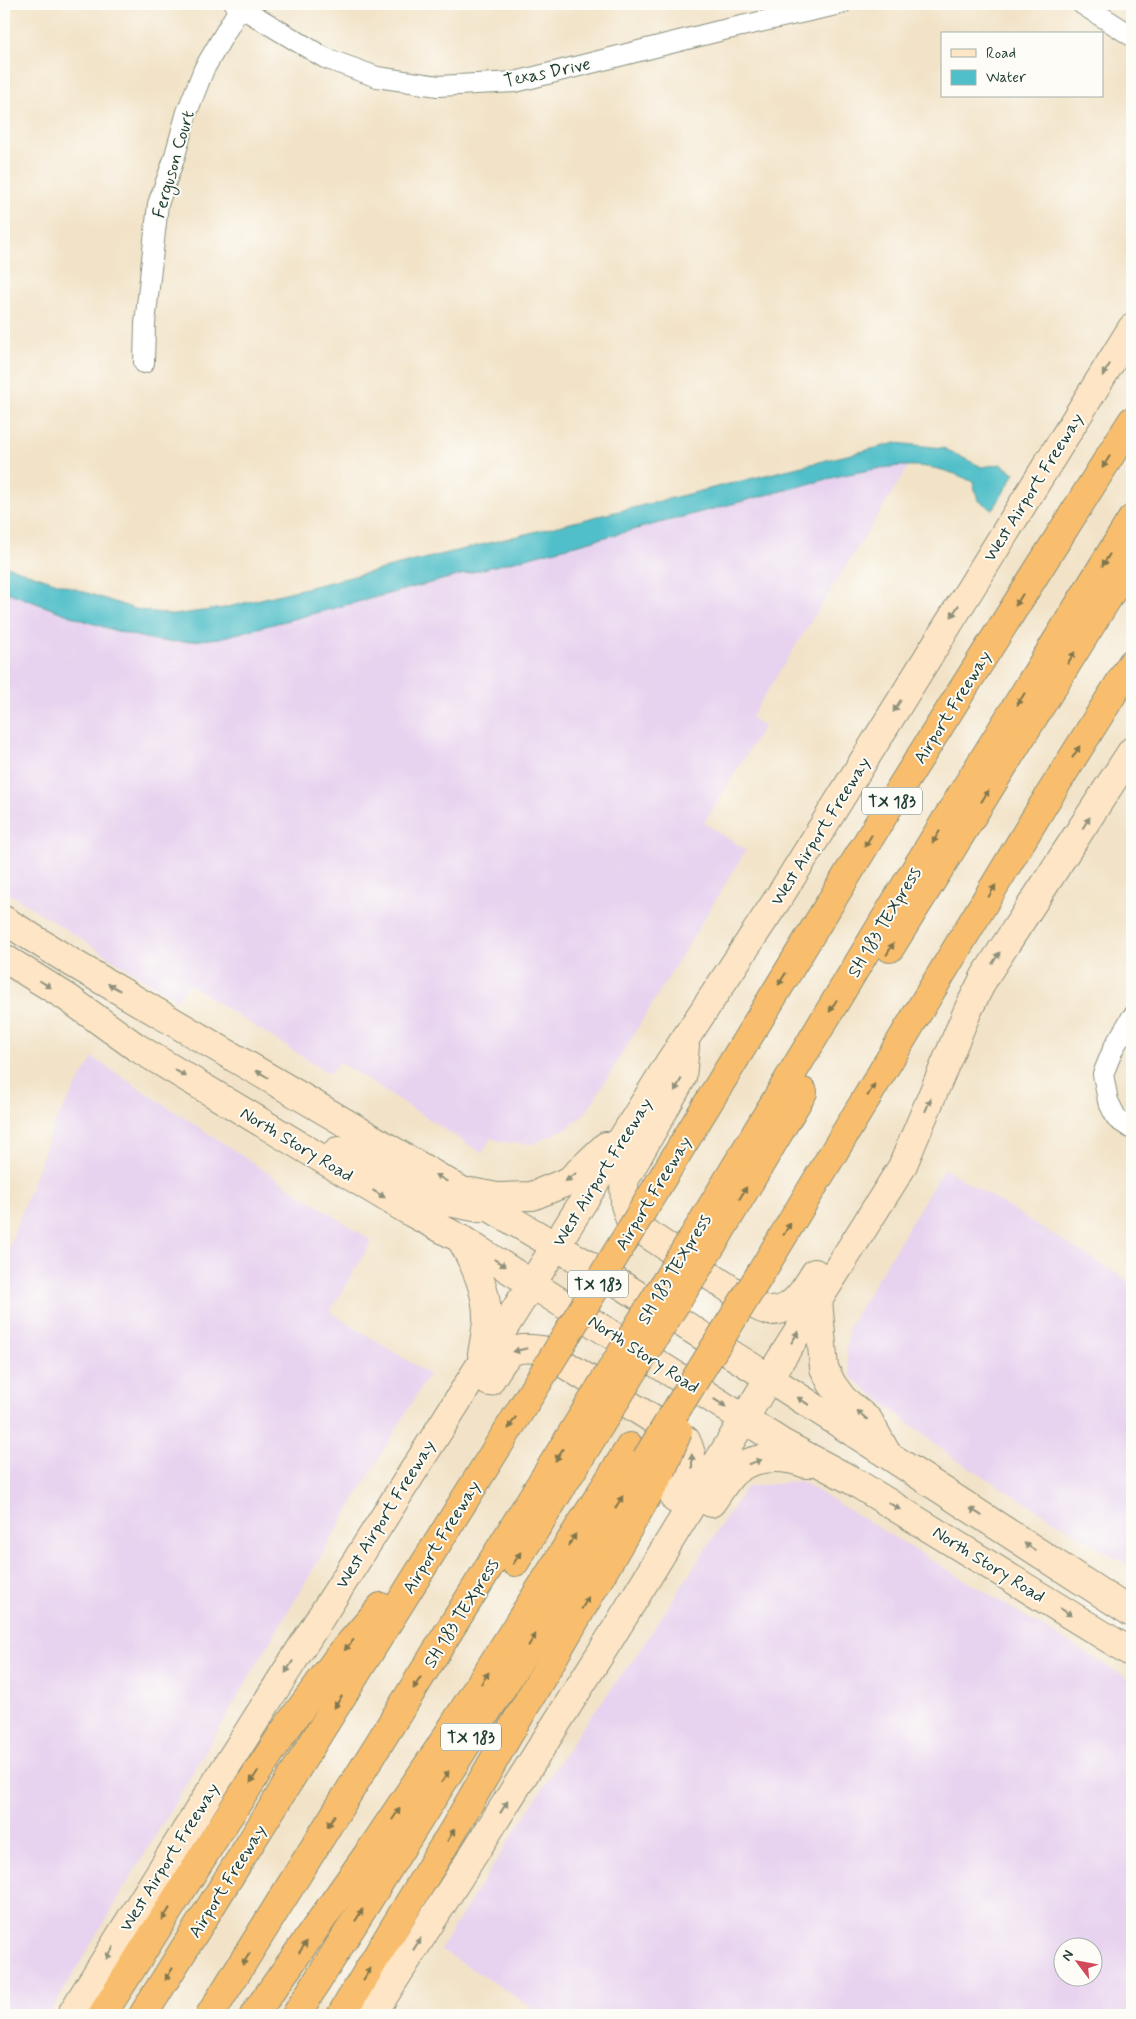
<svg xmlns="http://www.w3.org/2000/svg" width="1136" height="2019" viewBox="0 0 1136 2019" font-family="Mynerve,sans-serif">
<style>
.built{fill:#e7d2ef;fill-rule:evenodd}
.water{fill:#51bfc9;stroke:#387e7e}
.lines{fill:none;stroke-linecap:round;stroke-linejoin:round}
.street-casing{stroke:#88907e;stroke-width:22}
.secondary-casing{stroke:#88907e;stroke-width:30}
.highway-casing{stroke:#88907e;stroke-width:30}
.street{stroke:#fff;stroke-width:20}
.secondary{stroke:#fde5c5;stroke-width:28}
.highway{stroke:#f9be6d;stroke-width:28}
.highway-bridge-casing{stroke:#88907e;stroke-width:30;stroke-linecap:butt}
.highway-bridge{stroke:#f9be6d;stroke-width:28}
.oneway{fill:#8e917c}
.oneway2{fill:#81774e}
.labels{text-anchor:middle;stroke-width:4;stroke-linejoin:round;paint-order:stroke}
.shield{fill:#fdfcf7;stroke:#62766e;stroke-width:1}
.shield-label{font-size:16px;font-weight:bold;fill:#1f3d34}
.street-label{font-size:18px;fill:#1f3d34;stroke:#fdfcf7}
</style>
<rect width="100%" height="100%" fill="#fdfcf7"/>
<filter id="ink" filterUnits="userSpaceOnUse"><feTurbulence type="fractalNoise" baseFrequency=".02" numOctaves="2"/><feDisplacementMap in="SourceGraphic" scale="10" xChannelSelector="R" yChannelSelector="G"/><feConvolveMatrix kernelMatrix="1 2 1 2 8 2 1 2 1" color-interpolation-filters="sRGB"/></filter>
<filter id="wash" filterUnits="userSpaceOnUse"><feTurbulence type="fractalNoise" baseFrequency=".0096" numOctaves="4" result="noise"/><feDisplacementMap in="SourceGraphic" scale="20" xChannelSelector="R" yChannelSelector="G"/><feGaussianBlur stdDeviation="1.12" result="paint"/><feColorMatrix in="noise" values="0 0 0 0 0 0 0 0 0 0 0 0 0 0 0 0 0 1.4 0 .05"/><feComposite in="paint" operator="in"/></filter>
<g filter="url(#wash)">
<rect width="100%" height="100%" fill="#f2e3c8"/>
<g class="built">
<polygon points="886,466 909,466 751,717 764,726 704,823 746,850 587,1111 569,1127 533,1144 502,1142 491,1138 482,1153 339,1062 330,1074 188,984 177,1000 4,890 4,591 81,620 220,638 839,476"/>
<polygon points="93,1058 372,1241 330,1312 429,1374 49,2015 4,2015 4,1260 55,1122"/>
<polygon points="944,1168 1132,1283 1132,1568 953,1458 852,1378 848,1365 846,1350 849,1326"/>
<path d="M801,1481l331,200v334h-588l-104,-66 134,-210 64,-86 108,-166zM1094,1946v30h-30v-30z"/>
</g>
<path class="water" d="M896,443l47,5 39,19 18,-3 15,9 -22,37 -15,-10 -5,-18c-49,-25 -83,-16 -134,-6l-619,162c-22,2 -44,6 -66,2 -51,-10 -101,-31 -150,-49v-26l131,44 38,6 51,-7z"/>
</g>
<g filter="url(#ink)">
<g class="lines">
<g class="street-casing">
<g id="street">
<polyline points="235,4 325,58 377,77 438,86 515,82 719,31 841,4"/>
<polyline points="1082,4 1132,36"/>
<polyline points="144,363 145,324 158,204 174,159 187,112 204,69 240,7"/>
<polyline points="1132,1017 1114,1047 1103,1074 1108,1101 1117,1119 1132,1129"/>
</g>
</g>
<g class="secondary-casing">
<g id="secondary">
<polyline points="4,920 71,962 612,1279 769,1378 1132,1613"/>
<polyline points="4,958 68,998 136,1047 412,1213 461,1239 782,1443 853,1481 1132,1653"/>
<path d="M685,1046l-3,32 -58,103 1,24 6,18 120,80c5,3 12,7 18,8 24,1 35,-21 46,-38"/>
<polyline points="326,1161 338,1151 350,1152 438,1200 479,1208"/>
<polyline points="471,1192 497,1197 532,1196 569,1181 606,1146"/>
<path d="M461,1239c13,24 27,52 26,81 -1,11 -3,23 -5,34"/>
<polyline points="818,1300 824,1368 832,1384 843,1399 869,1421 886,1452"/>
<path d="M489,1382c17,-26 18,-38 53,-32l144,90c13,28 3,36 -11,59"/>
<path d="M711,1503c7,-9 13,-20 21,-29 18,-19 51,-19 74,-10"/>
<polyline points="71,2015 205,1800 555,1247 671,1060 781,894 1132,328"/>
<polyline points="372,2015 611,1637 769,1378 902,1167 968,1010 985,976 1132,751"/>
</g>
</g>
<g class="highway-casing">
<g id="highway">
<polyline points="890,948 1132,559"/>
<polyline points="658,1185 891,803 1132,421"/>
<polyline points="703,1221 902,891 1132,519"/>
<polyline points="718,1235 803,1092"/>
<polyline points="762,1271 1045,802 1132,663"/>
<polyline points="515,1562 600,1425"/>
<polyline points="102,2015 217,1834 285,1730 339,1656 381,1607"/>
<polyline points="143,2015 538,1382"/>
<polyline points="210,2015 584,1414"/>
<polyline points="254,2015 375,1844 440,1747 630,1447"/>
<polyline points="296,2015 646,1459"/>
<polyline points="341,2015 454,1829 662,1470"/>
</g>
</g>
<use href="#street" class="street"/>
<use href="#secondary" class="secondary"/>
<use href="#highway" class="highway"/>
<g class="highway-bridge-casing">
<g id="highway-bridge">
<polyline points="538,1382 658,1185"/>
<polyline points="584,1414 703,1221"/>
<polyline points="600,1425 718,1235"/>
<polyline points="646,1459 762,1271"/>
<polyline points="662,1470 678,1431"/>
</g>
</g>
<use href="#highway-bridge" class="highway-bridge"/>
</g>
<defs><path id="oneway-solid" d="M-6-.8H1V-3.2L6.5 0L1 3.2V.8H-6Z" transform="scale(1.25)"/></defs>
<g class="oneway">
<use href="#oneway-solid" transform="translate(1106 370) rotate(122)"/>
<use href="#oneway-solid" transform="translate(955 611) rotate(122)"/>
<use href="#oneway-solid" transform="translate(897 706) rotate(122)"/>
<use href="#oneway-solid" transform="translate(1086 823) rotate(-57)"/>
<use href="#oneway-solid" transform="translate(996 958) rotate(-57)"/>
<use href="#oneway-solid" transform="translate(45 984) rotate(32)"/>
<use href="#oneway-solid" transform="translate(114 987) rotate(-150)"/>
<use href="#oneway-solid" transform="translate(180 1073) rotate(31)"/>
<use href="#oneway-solid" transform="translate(262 1074) rotate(-150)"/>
<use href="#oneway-solid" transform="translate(678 1085) rotate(119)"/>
<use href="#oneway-solid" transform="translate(928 1105) rotate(-67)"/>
<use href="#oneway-solid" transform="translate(571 1177) rotate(143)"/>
<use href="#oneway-solid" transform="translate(441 1178) rotate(-150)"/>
<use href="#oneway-solid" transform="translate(379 1194) rotate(31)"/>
<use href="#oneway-solid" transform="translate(500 1263) rotate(32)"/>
<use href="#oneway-solid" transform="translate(795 1337) rotate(-58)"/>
<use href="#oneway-solid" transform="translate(520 1350) rotate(166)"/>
<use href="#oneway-solid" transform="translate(803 1401) rotate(-146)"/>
<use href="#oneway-solid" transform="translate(720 1403) rotate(33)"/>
<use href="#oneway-solid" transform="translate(862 1415) rotate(-140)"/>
<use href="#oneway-solid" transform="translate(692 1461) rotate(-91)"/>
<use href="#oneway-solid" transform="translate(755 1462) rotate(-18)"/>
<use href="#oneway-solid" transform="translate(894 1506) rotate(32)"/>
<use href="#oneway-solid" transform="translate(976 1512) rotate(-147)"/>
<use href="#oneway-solid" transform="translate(1030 1547) rotate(-147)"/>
<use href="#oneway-solid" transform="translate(1066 1612) rotate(32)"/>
<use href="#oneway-solid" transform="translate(289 1667) rotate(122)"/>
<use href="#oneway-solid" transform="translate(504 1807) rotate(-58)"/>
<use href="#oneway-solid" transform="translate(417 1944) rotate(-58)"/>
<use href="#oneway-solid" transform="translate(110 1953) rotate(122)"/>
</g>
<g class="oneway2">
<use href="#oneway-solid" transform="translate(1106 462) rotate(122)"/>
<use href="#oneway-solid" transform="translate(1106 560) rotate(122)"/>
<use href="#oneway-solid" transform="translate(1019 600) rotate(122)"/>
<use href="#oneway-solid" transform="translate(1071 658) rotate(-58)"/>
<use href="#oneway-solid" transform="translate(1021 699) rotate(122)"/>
<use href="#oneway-solid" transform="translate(1076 752) rotate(-58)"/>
<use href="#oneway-solid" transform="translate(985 796) rotate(-58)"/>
<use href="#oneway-solid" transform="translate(936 837) rotate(122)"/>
<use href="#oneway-solid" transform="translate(868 841) rotate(122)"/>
<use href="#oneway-solid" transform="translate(992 891) rotate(-59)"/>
<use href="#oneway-solid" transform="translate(890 949) rotate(-59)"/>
<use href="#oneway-solid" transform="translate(782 979) rotate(122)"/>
<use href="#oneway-solid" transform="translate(833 1006) rotate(121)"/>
<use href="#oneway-solid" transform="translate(871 1090) rotate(-59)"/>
<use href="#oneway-solid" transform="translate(743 1193) rotate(-59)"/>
<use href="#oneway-solid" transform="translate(787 1229) rotate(-59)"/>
<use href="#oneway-solid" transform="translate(512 1423) rotate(122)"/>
<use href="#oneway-solid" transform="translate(559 1455) rotate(122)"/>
<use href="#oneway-solid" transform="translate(619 1502) rotate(-58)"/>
<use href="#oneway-solid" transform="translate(572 1540) rotate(-58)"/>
<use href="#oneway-solid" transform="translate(517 1558) rotate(-58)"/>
<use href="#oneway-solid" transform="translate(585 1603) rotate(-60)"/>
<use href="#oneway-solid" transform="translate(532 1640) rotate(-58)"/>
<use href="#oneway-solid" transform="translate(349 1645) rotate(131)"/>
<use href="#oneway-solid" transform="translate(485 1678) rotate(-57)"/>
<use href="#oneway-solid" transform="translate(417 1683) rotate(122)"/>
<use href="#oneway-solid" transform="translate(338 1702) rotate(122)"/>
<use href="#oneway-solid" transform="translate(254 1777) rotate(123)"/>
<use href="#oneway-solid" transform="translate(445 1777) rotate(-58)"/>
<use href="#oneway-solid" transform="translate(396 1814) rotate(-56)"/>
<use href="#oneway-solid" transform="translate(331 1821) rotate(122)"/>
<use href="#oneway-solid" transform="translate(451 1835) rotate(-59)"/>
<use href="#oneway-solid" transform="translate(166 1914) rotate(122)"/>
<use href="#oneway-solid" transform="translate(359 1915) rotate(-58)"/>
<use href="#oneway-solid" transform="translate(303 1947) rotate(-55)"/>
<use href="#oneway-solid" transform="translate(246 1959) rotate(122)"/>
<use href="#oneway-solid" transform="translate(169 1974) rotate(122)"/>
<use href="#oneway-solid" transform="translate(367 1974) rotate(-58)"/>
</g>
</g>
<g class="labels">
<g class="shield">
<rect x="862" y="787.5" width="60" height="27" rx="4"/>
<rect x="568" y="1270.5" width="60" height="27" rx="4"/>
<rect x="441" y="1723.5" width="60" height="27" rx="4"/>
</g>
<g class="shield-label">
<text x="892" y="807">TX 183</text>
<text x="598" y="1290">TX 183</text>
<text x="471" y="1743">TX 183</text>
</g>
<g class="street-label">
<text transform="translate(547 72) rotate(-12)" y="6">Texas Drive</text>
<text transform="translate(173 164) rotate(-74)" y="6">Ferguson Court</text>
<text transform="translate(1033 487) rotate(-58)" y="6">West Airport Freeway</text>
<text transform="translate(952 707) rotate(-58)" y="6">Airport Freeway</text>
<text transform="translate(820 831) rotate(-58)" y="6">West Airport Freeway</text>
<text transform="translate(884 922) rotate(-59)" y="6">SH 183 TEXpress</text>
<text transform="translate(297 1144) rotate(31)" y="6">North Story Road</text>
<text transform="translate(602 1172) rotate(-58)" y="6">West Airport Freeway</text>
<text transform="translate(653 1193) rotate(-59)" y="6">Airport Freeway</text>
<text transform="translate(674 1269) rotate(-59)" y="6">SH 183 TEXpress</text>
<text transform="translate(644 1354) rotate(33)" y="6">North Story Road</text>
<text transform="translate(385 1514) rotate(-58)" y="6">West Airport Freeway</text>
<text transform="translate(441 1537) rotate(-58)" y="6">Airport Freeway</text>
<text transform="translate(989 1564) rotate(32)" y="6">North Story Road</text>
<text transform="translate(461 1613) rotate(-58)" y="6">SH 183 TEXpress</text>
<text transform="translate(169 1857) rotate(-58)" y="6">West Airport Freeway</text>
<text transform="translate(227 1881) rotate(-58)" y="6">Airport Freeway</text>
</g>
</g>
<rect width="1136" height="2019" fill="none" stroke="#fdfcf7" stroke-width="20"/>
<rect x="941" y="32" width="162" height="65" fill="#fdfcf7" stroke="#a4b0a9"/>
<rect x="951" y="49" width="25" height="8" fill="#fde5c5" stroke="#a4b0a9"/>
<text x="986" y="58" font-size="15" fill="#1f3d34">Road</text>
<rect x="951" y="70" width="25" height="15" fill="#51bfc9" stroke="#a4b0a9"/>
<text x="986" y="82" font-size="15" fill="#1f3d34">Water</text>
<g transform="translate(1078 1962) rotate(302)"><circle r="24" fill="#fdfcf7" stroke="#a4b0a9"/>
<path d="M0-4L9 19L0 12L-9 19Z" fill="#d1495b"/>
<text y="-8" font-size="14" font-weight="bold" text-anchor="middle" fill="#1f3d34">N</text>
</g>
</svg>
